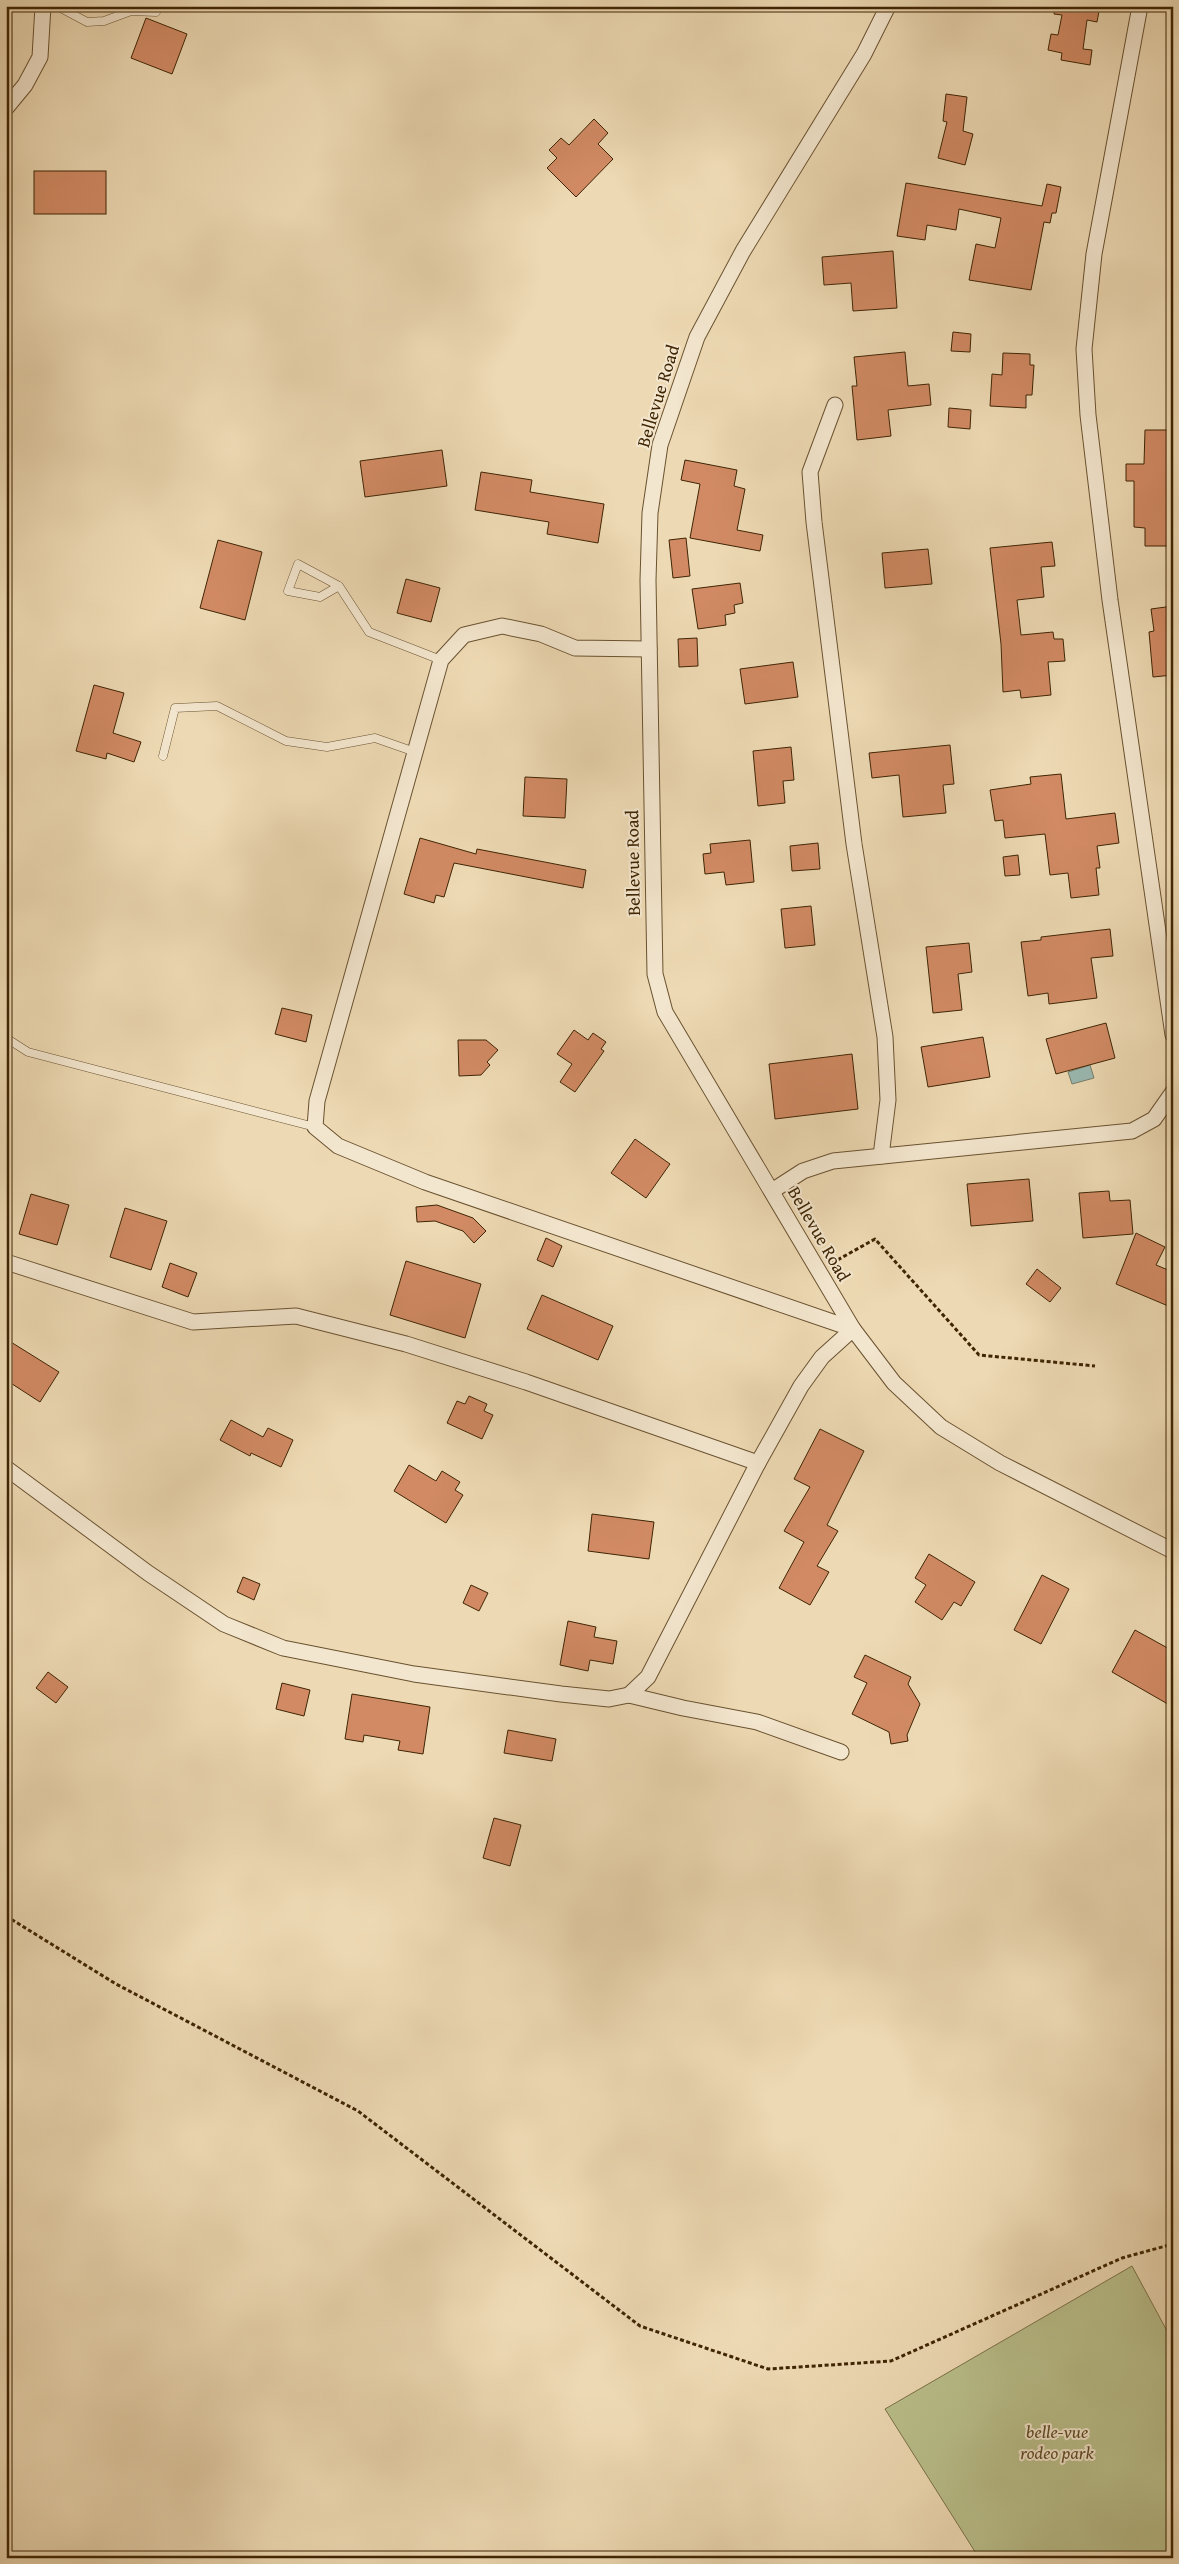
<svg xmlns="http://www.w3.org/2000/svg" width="1179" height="2564" viewBox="0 0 1179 2564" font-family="'Gentium Book Plus',serif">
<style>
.green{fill:#b9bf8b;stroke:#7c7248}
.water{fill:#9ab9b2;stroke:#767e6c}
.building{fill:#d18a64;stroke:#3f2504}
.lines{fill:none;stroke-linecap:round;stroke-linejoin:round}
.lane-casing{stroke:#6a5230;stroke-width:9}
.street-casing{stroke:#6a5230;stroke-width:17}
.path{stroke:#3f2504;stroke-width:3;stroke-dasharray:4 2.5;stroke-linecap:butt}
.lane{stroke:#f3e6ce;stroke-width:8}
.street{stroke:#f3e6ce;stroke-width:15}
.labels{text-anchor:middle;stroke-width:4;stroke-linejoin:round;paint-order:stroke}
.street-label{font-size:18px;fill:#3f2504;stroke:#f3e6ce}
.park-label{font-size:18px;font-style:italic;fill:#5e4c26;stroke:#f3e6ce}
</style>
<rect width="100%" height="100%" fill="#edd9b3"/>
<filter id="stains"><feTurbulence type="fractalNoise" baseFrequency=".004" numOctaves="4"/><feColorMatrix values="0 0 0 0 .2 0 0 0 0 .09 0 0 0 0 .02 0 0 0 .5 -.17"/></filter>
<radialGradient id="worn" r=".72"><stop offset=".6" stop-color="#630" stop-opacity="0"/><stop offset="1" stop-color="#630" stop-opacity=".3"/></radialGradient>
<polygon class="green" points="1132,2266 1173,2342 1173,2558 979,2558 885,2409"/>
<polygon class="water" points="1090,1065 1094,1078 1072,1084 1068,1072"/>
<g class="building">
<polygon points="1055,6 1100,6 1097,22 1087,20 1083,49 1092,50 1090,65 1061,60 1062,53 1048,50 1051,34 1058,35 1062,15 1054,14"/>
<polygon points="146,18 187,34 172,74 131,58"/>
<polygon points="946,94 967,97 963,131 973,134 965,165 938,158 947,122 943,121"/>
<polygon points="594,119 608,133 598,144 613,159 576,197 547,168 557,158 549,150 561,138 569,145"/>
<rect x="34" y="171" width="72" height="43"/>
<polygon points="906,183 1042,206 1047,184 1061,187 1056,213 1052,213 1050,223 1044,222 1031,290 969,280 976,244 995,248 1001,218 959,209 956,230 927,225 925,240 897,236"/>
<polygon points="893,251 897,308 853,311 851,283 824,285 822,257"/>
<polygon points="953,332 971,334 970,352 951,351"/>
<polygon points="905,352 908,386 929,384 931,405 888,410 891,436 857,440 852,386 857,386 854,357"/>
<polygon points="1003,353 1030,354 1030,365 1034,365 1032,395 1026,395 1026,408 990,406 992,374 1002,375"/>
<polygon points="949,408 971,410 970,429 948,427"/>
<polygon points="1145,430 1173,430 1172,546 1145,546 1145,528 1134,527 1134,481 1126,481 1126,464 1144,464"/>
<polygon points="442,450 447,486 365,497 360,461"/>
<polygon points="685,460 737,470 734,486 745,489 737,530 763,535 760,551 690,538 700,484 681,480"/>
<polygon points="481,472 532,480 530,492 604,504 598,543 547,534 549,522 475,510"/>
<polygon points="686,538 690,576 673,578 669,540"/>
<polygon points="218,540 262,552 245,620 200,608"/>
<polygon points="1052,542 1055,566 1041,567 1044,597 1017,600 1021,635 1053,632 1054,639 1063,639 1065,661 1048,662 1051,695 1021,698 1020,690 1003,692 1001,644 990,548"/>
<polygon points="928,549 932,584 885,588 882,553"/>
<polygon points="406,579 440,588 431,622 397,613"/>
<polygon points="740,583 743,603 734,605 735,613 725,615 726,625 698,629 692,589"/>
<polygon points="1173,606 1173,675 1153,677 1149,632 1154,631 1151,609"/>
<polygon points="697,638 698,666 679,667 678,639"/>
<polygon points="793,662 798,697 745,704 740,669"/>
<polygon points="94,685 124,693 113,733 141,742 134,762 107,753 106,759 76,751"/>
<polygon points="950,745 954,784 943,785 946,813 903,817 899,775 872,778 869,753"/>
<polygon points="791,747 794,780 783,781 785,803 758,806 753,751"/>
<polygon points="1061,774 1066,819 1115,813 1119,843 1097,846 1100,868 1096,868 1099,895 1071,898 1068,873 1050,875 1045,834 1005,838 1003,820 995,821 990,790 1031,784 1030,777"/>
<polygon points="525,777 567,779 565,818 523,816"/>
<polygon points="420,838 476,854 477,849 586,870 583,888 454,863 444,897 436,895 434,903 404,894"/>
<polygon points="750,840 754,882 726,885 724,872 705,874 703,854 711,853 710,844"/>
<polygon points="818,843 820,869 792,871 790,846"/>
<polygon points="1018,855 1020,875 1005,876 1003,857"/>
<polygon points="811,906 815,945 785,948 781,909"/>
<polygon points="1110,929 1113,956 1091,958 1097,998 1049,1004 1048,993 1028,996 1021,942 1041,940 1041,937"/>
<polygon points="969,943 972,972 958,974 962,1010 933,1013 926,947"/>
<polygon points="282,1008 312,1015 306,1042 275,1034"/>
<polygon points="1106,1023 1115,1058 1056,1074 1046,1039"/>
<polygon points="574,1030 588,1040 593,1033 606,1042 601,1049 604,1051 575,1092 560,1082 572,1064 557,1054"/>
<polygon points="983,1037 990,1077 928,1087 921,1047"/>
<polygon points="458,1040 486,1040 498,1050 487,1062 490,1065 481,1075 459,1076"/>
<polygon points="852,1054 858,1109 775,1119 769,1064"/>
<polygon points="635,1139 670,1164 646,1198 611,1173"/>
<polygon points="1029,1179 1033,1221 971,1226 967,1184"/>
<polygon points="1109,1191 1110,1201 1130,1200 1133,1234 1083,1238 1079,1193"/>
<polygon points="31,1194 69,1205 57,1245 19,1234"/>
<polygon points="437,1205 473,1218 486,1231 474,1243 463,1231 435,1221 417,1222 416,1207"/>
<polygon points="125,1208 167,1221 151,1270 110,1257"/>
<polygon points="1136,1233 1165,1247 1156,1265 1173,1272 1173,1308 1116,1284"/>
<polygon points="546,1238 562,1246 553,1267 537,1260"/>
<polygon points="406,1261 481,1284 465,1338 390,1315"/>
<polygon points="170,1263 197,1273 188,1297 162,1287"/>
<polygon points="1037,1269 1061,1288 1050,1302 1026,1284"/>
<polygon points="542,1295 613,1326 598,1360 527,1329"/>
<polygon points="6,1339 59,1372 40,1402 6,1380"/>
<polygon points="469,1396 487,1404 484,1411 493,1415 482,1439 447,1423 457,1401 465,1404"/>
<polygon points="231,1420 263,1437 268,1428 293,1440 281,1467 251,1453 250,1456 220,1440"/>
<polygon points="820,1429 864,1451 827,1525 838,1531 817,1566 829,1572 810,1605 779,1588 804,1542 784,1531 810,1487 794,1479"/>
<polygon points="409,1465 436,1481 442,1471 460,1482 455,1490 463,1495 446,1523 394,1491"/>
<polygon points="592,1514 654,1522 649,1559 588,1551"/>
<polygon points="929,1554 975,1582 961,1606 954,1602 942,1620 915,1602 926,1585 915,1578"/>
<polygon points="1042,1575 1069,1589 1041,1644 1014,1630"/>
<polygon points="243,1577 260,1584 254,1600 237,1592"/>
<polygon points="471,1585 488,1593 479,1611 463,1603"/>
<polygon points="568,1621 596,1627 594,1637 617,1641 613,1664 590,1660 588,1671 560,1665"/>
<polygon points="1135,1630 1173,1651 1173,1707 1112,1672"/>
<polygon points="865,1655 911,1677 908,1684 920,1704 907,1735 908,1741 891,1744 889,1732 852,1714 867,1683 854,1677"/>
<polygon points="48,1672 68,1687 56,1703 36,1688"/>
<polygon points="282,1683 310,1690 304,1716 276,1709"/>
<polygon points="352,1694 430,1707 423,1754 398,1750 400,1741 364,1735 363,1742 345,1739"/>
<polygon points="508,1730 556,1739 552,1761 504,1753"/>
<polygon points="494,1818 521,1825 510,1866 483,1858"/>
</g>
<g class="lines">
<g class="lane-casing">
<g id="lane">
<polyline points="57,6 87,22 104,21 131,11 156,12"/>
<polyline points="339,586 320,597 288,591 298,564 339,586 369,632 441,660"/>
<polyline points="163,756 175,708 217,706 286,741 327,747 375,738 415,752"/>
<polyline points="6,1038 28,1052 315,1127"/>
</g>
</g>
<g class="street-casing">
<g id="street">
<polyline points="888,6 864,54 743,251 697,337 660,445 650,513 648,580 655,974 665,1012 853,1329 894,1383 941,1427 1000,1463 1173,1551"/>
<polyline points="1140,6 1094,254 1084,349 1088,415 1110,600 1173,1035"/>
<polyline points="6,108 25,85 40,57 43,6"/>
<polyline points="835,405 810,472 814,522 854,844 885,1037 888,1100 881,1156"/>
<polyline points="772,1191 803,1171 833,1161 1132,1131 1154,1119 1173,1092"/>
<polyline points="6,1262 193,1322 296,1316 406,1344 526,1382 758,1463 801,1386 822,1357 853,1329 425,1182 338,1146 315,1127 317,1101 441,660 464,635 502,626 541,634 575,648 649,649"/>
<polyline points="758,1463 648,1677 629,1695 683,1708 757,1722 841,1752"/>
<polyline points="6,1468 148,1573 224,1624 283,1648 414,1674 561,1694 609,1699 629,1695"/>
</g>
</g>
<g class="path">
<polyline points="832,1263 875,1239 979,1355 1095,1366"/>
<polyline points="6,1916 116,1984 358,2111 640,2326 768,2369 891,2361 1122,2258 1173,2244"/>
</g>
<use href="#lane" class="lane"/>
<use href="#street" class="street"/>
</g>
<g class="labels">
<g class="street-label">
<text transform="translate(658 396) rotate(-73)" y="6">Bellevue Road</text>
<text transform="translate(633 863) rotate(-91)" y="6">Bellevue Road</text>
<text transform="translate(819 1234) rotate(60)" y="6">Bellevue Road</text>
</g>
<g class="park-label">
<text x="1057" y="2438">belle-vue<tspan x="1057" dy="21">rodeo park</tspan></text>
</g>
</g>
<rect width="1179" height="2564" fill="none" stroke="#edd9b3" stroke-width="25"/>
<rect x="8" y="8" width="1164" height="2549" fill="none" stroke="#3f2504" stroke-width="2.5"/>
<rect x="12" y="12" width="1154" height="2539" fill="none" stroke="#3f2504"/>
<rect width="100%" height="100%" filter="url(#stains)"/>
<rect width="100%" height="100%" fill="url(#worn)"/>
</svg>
